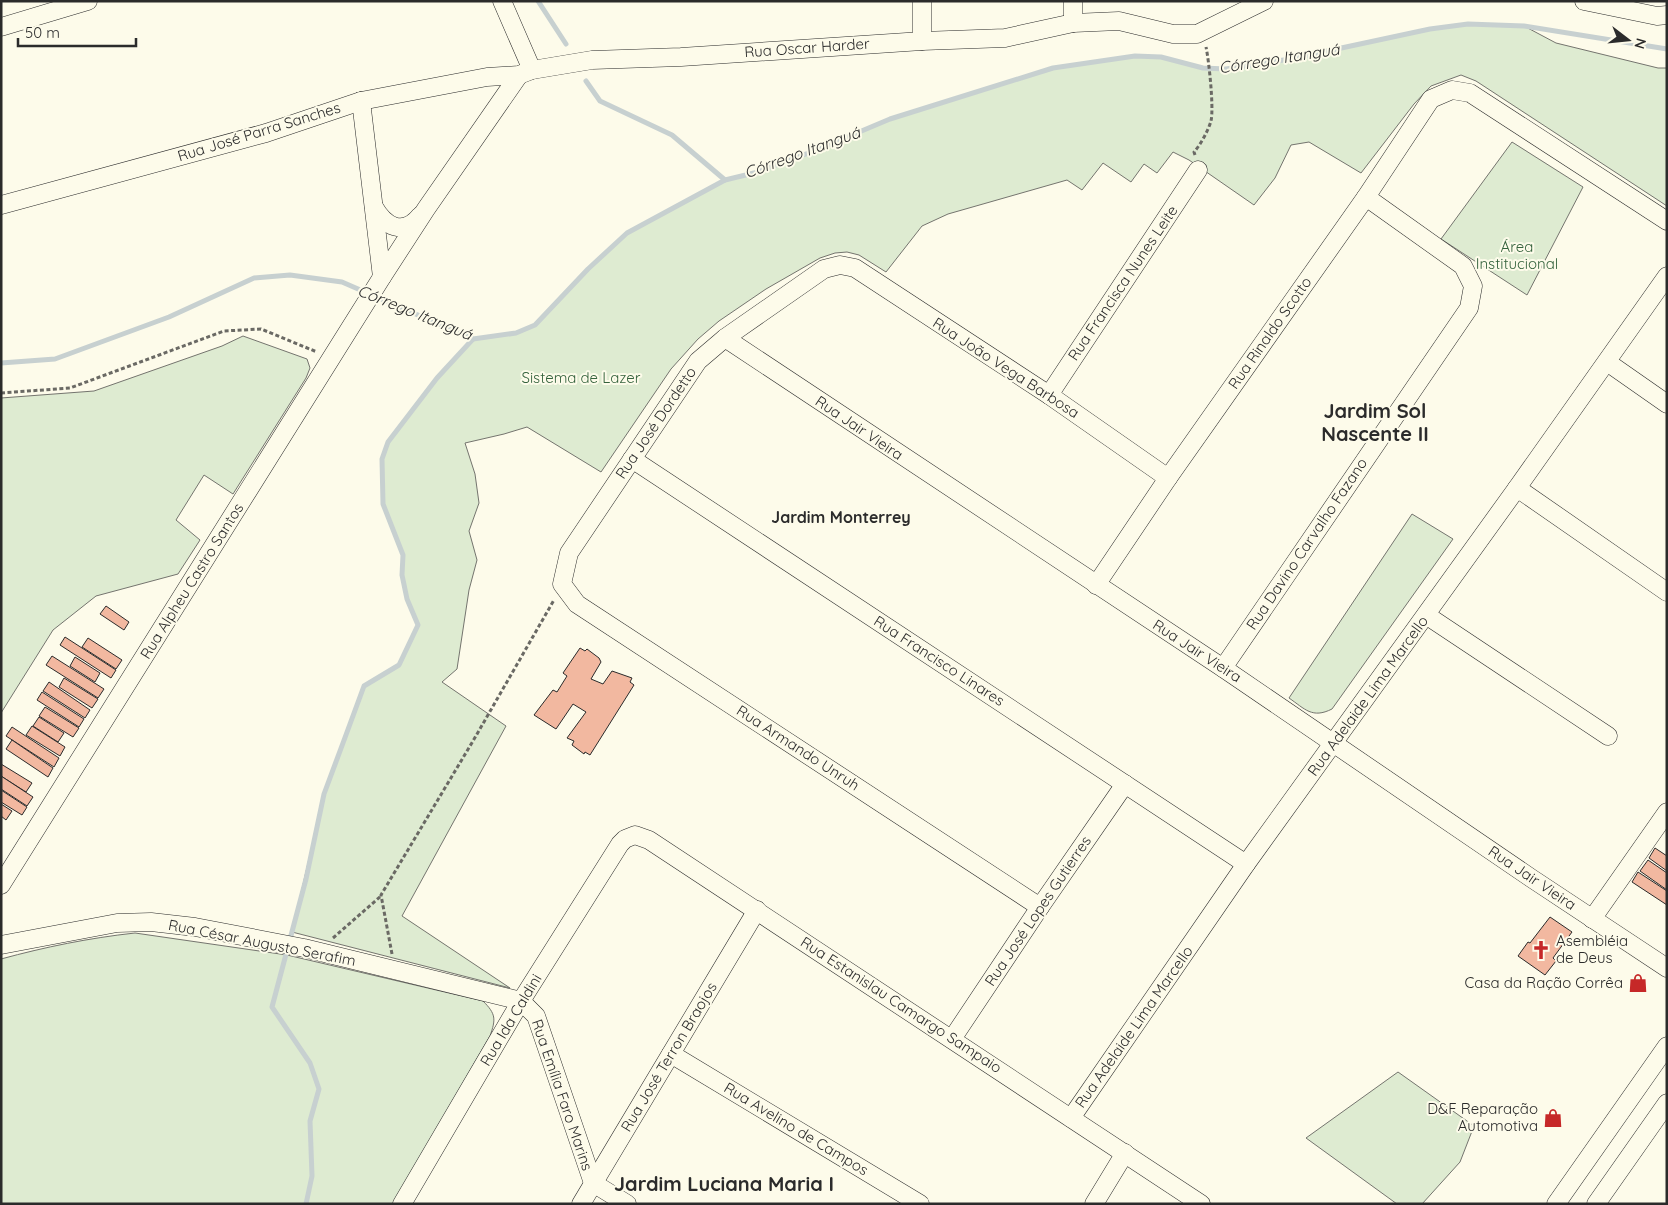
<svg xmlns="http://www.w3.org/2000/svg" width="1668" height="1205" viewBox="0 0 1668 1205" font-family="Quicksand,sans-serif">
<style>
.green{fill:#deebd1;stroke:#74746e}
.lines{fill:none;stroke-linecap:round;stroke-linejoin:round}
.stream{stroke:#c7d0d0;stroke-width:5}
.building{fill:#f2b8a0;stroke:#2b2b2b}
.minor-casing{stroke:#2b2b2b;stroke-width:19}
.path{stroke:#6a6964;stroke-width:3;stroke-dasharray:4 2.5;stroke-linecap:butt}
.minor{stroke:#fdfbea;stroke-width:18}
.labels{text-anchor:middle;stroke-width:4;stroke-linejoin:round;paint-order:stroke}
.street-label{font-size:15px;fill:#2b2b2b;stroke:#fdfbea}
.park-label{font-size:15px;fill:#34623c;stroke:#fdfbea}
.poi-label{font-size:15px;fill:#2b2b2b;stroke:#fdfbea;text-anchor:end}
.water-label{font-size:16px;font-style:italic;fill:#2b2b2b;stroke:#fdfbea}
.neighbourhood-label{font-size:16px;font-weight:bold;fill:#2b2b2b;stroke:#fdfbea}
.district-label{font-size:20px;font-weight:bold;fill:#2b2b2b;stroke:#fdfbea}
</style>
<rect width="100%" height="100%" fill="#fdfbea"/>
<g class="green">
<polygon points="1468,24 1524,26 1556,43 1658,68 1667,68 1667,206 1476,81 1461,75 1431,86 1414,104 1361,173 1309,142 1291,145 1275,178 1254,205 1189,160 1173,152 1157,173 1144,164 1131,182 1103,163 1082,190 1067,180 948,214 922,226 886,272 859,255 847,252 835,253 820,258 766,289 719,321 698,339 671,369 601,472 527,427 504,434 465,443 475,474 479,503 469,531 477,560 469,590 457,669 442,682 506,726 402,916 510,988 292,932 324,794 364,686 399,665 418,625 407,599 402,575 403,555 383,504 382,459 389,441 437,378 473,339 516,333 535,325 588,269 627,233 725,180 754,173 814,151 890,119 1053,68 1135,56 1161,57 1203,68 1226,69 1290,59 1430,29"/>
<polygon points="1512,142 1583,187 1527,295 1441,239"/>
<polygon points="243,336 307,359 310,368 306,378 233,494 204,475 176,520 200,540 178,574 96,596 53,630 1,713 1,398 94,391 222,346"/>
<path d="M1412,514l41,25 -121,170c-20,10 -27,0 -43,-11z"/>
<path d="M135,933l152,22 196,46c13,13 13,18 7,35l-97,168h-392v-245c44,-12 88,-21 134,-26z"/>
<polygon points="1398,1072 1474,1126 1460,1162 1422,1204 1397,1204 1306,1138"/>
</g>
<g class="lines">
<g class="stream">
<polyline points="538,1 566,44"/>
<polyline points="586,81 600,101 672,135 725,180"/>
<polyline points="1,363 55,359 169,317 254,278 290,275 342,282 473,339 516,333 535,325 588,269 627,233 725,180 754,173 814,151 890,119 1053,68 1135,56 1161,57 1203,68 1226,69 1290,59 1430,29 1468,24 1524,26 1667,49"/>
<polyline points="306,1204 312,1176 310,1121 319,1089 310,1063 272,1007 306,879 324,794 343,743 364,686 399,665 418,625 407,599 402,575 403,555 383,504 382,459 388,442 437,378 473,339"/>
</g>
</g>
<g class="building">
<polygon points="106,606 129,622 124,630 100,614"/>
<polygon points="65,637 116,670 111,678 60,645"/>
<polygon points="88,638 122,660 116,669 82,647"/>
<polygon points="580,648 585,651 587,649 599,658 601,662 591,679 603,684 612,671 632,678 630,682 634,685 590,755 585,752 584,754 572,745 574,741 567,738 586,712 573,704 556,729 534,715 553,690 557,692 567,676 563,673"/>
<polygon points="52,656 104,689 98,698 46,665"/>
<polygon points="75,657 100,673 95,682 70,666"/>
<polygon points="64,678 98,699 92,708 59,687"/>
<polygon points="49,682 90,710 85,718 43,691"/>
<polygon points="42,692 84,719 79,727 37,700"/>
<polygon points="45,707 79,728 73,737 39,716"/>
<polygon points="39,717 64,733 58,742 33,726"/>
<polygon points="32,726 65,747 60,756 26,735"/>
<polygon points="12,727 59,758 54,767 6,736"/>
<polygon points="12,740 53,768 48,777 6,749"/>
<polygon points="1,764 32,783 26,792 1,776"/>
<polygon points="1,776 33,797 27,806 1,789"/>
<polygon points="1,790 27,807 22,815 1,802"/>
<polygon points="1,804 12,811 6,820 1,816"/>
<polygon points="1655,848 1667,856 1667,871 1649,858"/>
<polygon points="1648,860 1667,873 1667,890 1640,871"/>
<polygon points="1638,872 1667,891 1667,905 1632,882"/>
<polygon points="1550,917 1572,932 1553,958 1556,961 1545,975 1518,956 1528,942 1530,943"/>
</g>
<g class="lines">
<g class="minor-casing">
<g id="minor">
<polyline points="502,1 532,70"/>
<polyline points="922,1 922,41"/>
<polyline points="1584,1 1657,16 1667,15"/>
<polyline points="1073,23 1119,21 1173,34 1197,34 1264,1"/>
<polyline points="1,27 88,1"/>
<polyline points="361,101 382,277"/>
<polyline points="1,205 266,133 361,101 487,77 519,75 532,70 592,60 681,57 922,41 1005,38 1073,23 1073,1"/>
<path d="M374,207c11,19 29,30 46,9"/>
<polyline points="725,338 1223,668 1531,878 1667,968"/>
<polyline points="1607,362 1667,404"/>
<polyline points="1049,395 1198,170"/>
<polyline points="632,459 1246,864"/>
<polyline points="1517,488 1667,592"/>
<polyline points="1096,585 1168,478 1366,197 1431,99 1452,90 1470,93 1667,221"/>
<polyline points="1426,615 1608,736"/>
<polyline points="1223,668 1469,308 1473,286 1463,266 1366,197"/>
<polyline points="1,885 382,277 426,209 519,75"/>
<polyline points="1040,907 577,604 562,584 569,553 698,361 725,338 824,269 840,265 855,268 1049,395 1168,478"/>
<polyline points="1592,919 1667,812"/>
<polyline points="1,945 117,923 151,922 195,927 304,948 521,1001 536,1016 593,1183 627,1204"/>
<polyline points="952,1039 1040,907 1125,784"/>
<polyline points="671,1054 920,1204"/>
<polyline points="1071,1118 1246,864 1517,488 1667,276"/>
<polyline points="402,1204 521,1001 620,844 625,839 635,835 649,840 1201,1204"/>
<polyline points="581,1204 757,910"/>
<polyline points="1094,1204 1125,1153"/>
<polyline points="1556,1204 1667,1046"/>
<polyline points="1596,1204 1667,1103"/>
</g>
</g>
<g class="path">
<path d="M1195,155l-1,-3c7,-8 14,-21 17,-31 3,-13 -2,-60 -5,-74"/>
<polyline points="1,393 70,388 224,331 261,329 317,352"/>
<polyline points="333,938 381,896"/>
<polyline points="392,954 381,895 473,741 554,600"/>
</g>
<use href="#minor" class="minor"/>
</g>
<defs>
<g id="church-bare" transform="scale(1.5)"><path d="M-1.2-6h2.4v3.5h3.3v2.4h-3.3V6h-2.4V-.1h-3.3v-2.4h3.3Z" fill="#c62828" stroke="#fdfbea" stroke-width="2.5" paint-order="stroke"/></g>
<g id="shop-bare" transform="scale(1.5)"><path d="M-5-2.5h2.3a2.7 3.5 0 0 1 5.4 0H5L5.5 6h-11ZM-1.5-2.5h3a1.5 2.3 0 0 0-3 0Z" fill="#c62828" stroke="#fdfbea" stroke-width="2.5" paint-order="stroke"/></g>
</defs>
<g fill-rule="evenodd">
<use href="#church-bare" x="1541" y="950"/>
<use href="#shop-bare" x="1638" y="983"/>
<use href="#shop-bare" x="1553" y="1118"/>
</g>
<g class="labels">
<g class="street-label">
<text transform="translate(807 48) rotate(-4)" y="5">Rua Oscar Harder</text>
<text transform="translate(259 132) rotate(-17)" y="5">Rua José Parra Sanches</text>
<text transform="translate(1123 283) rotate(-56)" y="5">Rua Francisca Nunes Leite</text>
<text transform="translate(1270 333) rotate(-55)" y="5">Rua Rinaldo Scotto</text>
<text transform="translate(1006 368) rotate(33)" y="5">Rua João Vega Barbosa</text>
<text transform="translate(656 423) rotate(-56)" y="5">Rua José Dordetto</text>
<text transform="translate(859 428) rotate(34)" y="5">Rua Jair Vieira</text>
<text transform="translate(1307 544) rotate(-56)" y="5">Rua Davino Carvalho Fazano</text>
<text transform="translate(192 581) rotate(-58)" y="5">Rua Alpheu Castro Santos</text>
<text transform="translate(1197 651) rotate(33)" y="5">Rua Jair Vieira</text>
<text transform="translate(939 661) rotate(33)" y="5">Rua Francisco Linares</text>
<text transform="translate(1368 696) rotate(-54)" y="5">Rua Adelaide Lima Marcello</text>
<text transform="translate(798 748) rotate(33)" y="5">Rua Armando Unruh</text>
<text transform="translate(1532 878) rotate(34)" y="5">Rua Jair Vieira</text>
<text transform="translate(1038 911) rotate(-56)" y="5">Rua José Lopes Gutierres</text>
<text transform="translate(262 943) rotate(11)" y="5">Rua César Augusto Serafim</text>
<text transform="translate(901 1005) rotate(33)" y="5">Rua Estanislau Camargo Sampaio</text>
<text transform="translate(511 1020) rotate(-59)" y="5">Rua Ida Caldini</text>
<text transform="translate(1134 1027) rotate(-55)" y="5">Rua Adelaide Lima Marcello</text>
<text transform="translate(669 1057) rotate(-59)" y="5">Rua José Terron Braojos</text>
<text transform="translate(562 1095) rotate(71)" y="5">Rua Emília Faro Marins</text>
<text transform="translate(796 1129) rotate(31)" y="5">Rua Avelino de Campos</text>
</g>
<g class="park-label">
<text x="1517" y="252">Área<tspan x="1517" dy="17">Institucional</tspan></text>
<text x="581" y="383">Sistema de Lazer</text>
</g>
<g class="poi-label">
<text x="1556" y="946" text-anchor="start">Asembléia<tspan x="1556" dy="17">de Deus</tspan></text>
<text x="1623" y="988">Casa da Ração Corrêa</text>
<text x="1538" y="1114">D&amp;F Reparação<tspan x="1538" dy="17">Automotiva</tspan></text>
</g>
<g class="water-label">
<text transform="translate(1279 58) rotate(-9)" y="6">Córrego Itanguá</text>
<text transform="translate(802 152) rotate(-20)" y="6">Córrego Itanguá</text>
<text transform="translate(415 312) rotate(22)" y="6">Córrego Itanguá</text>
</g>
<g class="neighbourhood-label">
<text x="841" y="523">Jardim Monterrey</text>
</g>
<g class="district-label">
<text x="1375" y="418">Jardim Sol<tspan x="1375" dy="23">Nascente II</tspan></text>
<text x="724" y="1191">Jardim Luciana Maria I</text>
</g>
</g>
<rect width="1668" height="1205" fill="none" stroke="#2b2b2b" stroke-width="5"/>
<g transform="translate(1628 40) rotate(106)" stroke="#fdfbea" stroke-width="4" paint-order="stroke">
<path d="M0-4L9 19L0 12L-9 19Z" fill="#2b2b2b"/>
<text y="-8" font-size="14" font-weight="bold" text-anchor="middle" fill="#2b2b2b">N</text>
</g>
<path d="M18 38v8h118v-8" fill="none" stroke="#2b2b2b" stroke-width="2.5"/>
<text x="25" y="38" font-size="15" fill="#2b2b2b" stroke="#fdfbea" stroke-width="4" paint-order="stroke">50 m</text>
</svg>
